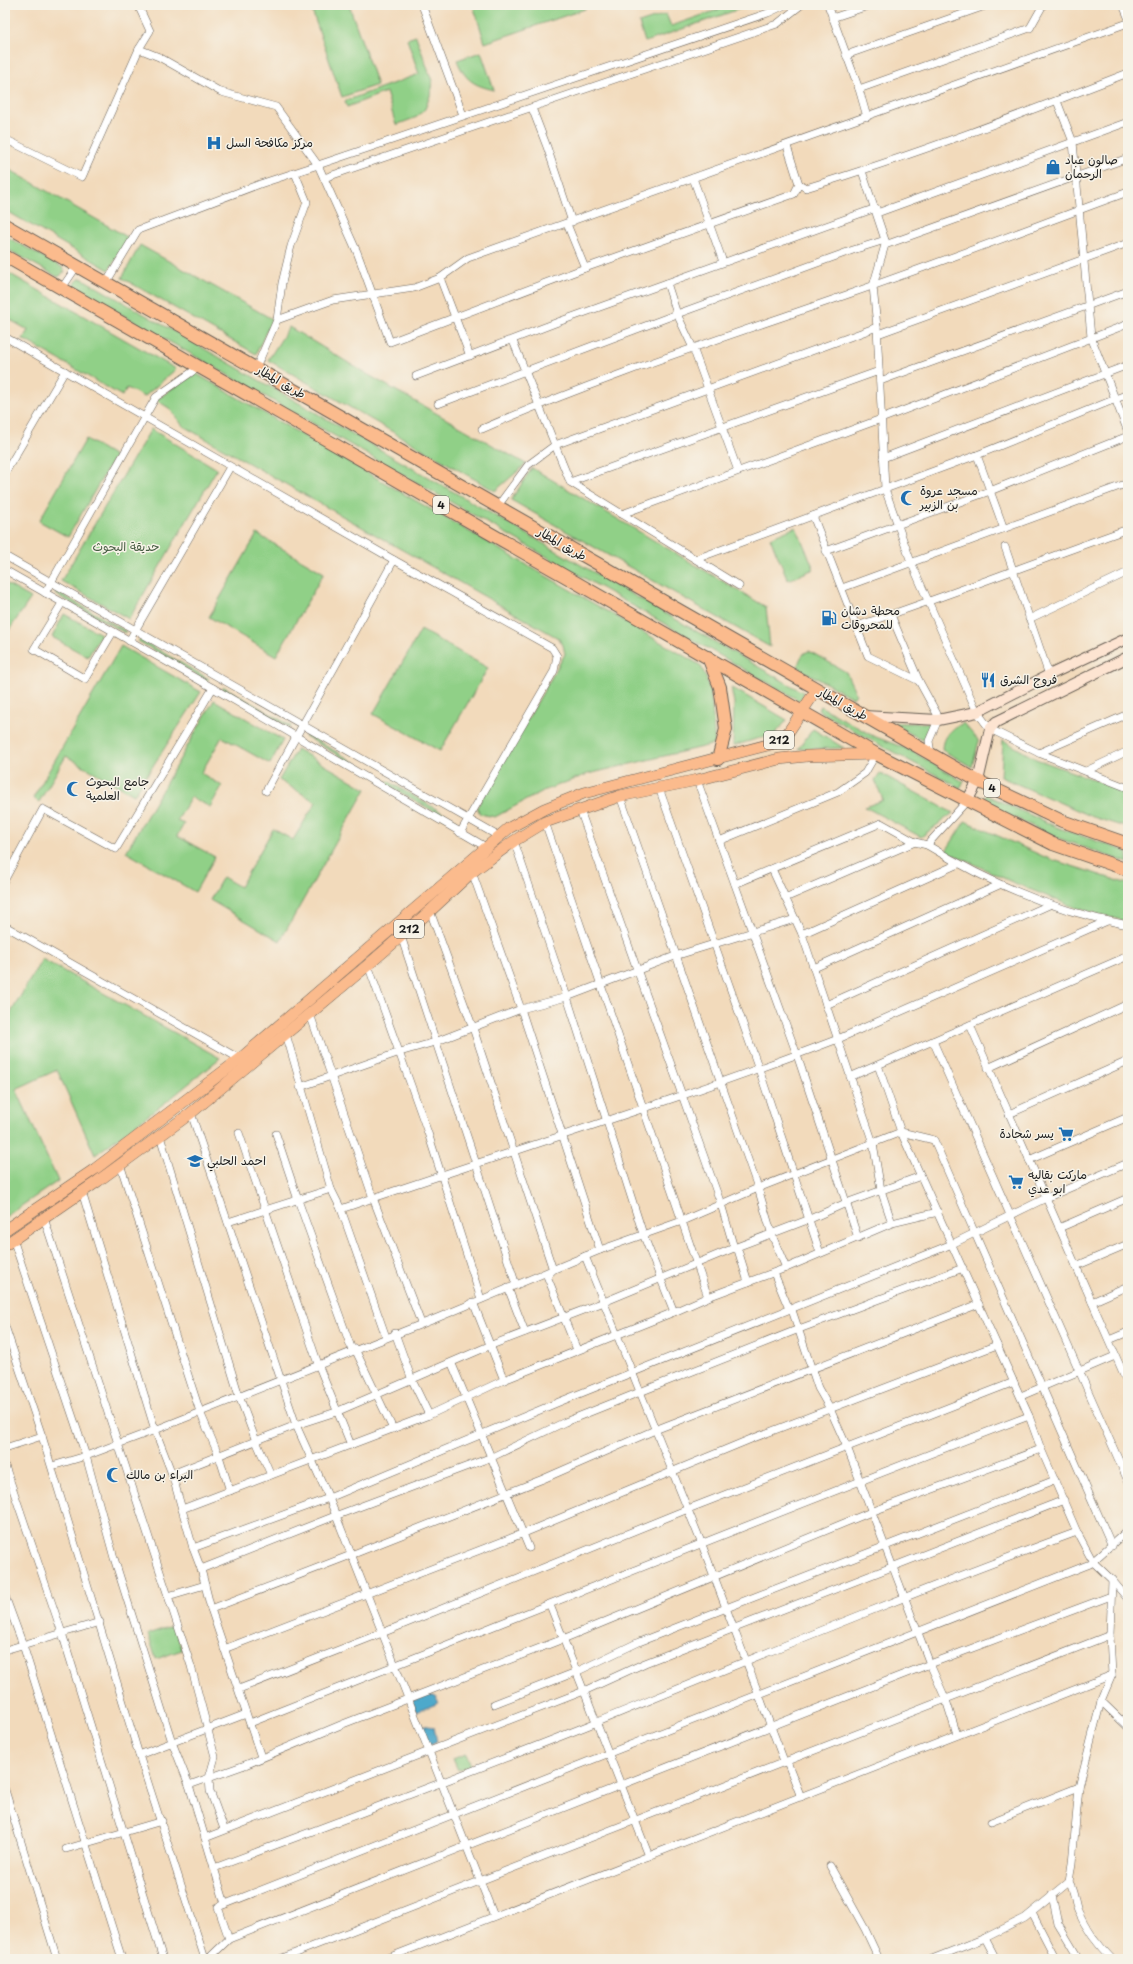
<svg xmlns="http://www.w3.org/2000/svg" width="1133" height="1964" viewBox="0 0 1133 1964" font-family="'Playpen Sans','Playpen Sans Arabic',sans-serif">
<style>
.green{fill:#90d087;stroke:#567652}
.water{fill:#4da9cb;stroke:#346274}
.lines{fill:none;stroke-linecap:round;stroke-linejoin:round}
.minor-casing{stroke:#675e54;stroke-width:8}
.secondary-casing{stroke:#675e54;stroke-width:12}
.primary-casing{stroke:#675e54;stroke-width:12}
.trunk-casing{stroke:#675e54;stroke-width:14}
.minor{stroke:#fff;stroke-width:7}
.secondary{stroke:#fde4d1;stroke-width:10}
.primary{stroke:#fbbb8d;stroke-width:11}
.trunk{stroke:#fbbb8d;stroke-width:12}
.labels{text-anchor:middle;stroke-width:3;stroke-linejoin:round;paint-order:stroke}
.shield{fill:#f7f3e8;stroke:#5e5c59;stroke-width:1}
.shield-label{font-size:11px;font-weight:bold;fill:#1c1c1c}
.poi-label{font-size:12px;fill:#1c1c1c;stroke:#f7f3e8;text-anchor:start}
.street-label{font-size:12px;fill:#1c1c1c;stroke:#f7f3e8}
.park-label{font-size:12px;fill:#455b41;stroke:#f7f3e8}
</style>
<rect width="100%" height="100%" fill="#f7f3e8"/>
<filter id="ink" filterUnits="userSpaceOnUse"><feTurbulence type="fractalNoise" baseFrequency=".025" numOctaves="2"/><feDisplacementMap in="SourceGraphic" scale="8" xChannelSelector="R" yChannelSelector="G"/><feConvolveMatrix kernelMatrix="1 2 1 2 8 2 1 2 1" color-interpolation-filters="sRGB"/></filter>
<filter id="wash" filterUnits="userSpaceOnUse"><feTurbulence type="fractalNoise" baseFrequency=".012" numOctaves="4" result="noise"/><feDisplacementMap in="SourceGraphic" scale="16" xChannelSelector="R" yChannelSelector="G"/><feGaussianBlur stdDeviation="0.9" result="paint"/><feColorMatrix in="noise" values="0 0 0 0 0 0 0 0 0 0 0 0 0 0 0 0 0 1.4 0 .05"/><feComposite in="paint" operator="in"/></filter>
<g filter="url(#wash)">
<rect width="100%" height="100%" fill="#f2dabb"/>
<g class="green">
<polygon points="310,5 349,5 377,85 342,97"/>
<polygon points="473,5 584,5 585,9 485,43"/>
<polygon points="719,5 751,5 645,42 639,23 666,14 671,26 720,9"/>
<polygon points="416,36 432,81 430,96 425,109 417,117 396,125 386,92 347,107 345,101 419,74 407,39"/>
<path d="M481,52l13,38c-21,-5 -29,-10 -37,-30z"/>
<polygon points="5,167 129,238 109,270 5,210"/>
<polygon points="5,236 62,267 65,272 58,277 5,248"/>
<polygon points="140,245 272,319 256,354 122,278"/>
<polygon points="5,271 176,369 144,397 127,388 122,396 23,339 28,330 5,317"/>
<polygon points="81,278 804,693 800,701 77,289 74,285 75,282"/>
<polygon points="289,327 372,377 526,464 495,491 268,360"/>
<path d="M195,373l505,292c14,22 12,54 15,79l-127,30 -45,17 -48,26 -15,-3 -3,-7 88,-153 -2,-9 -5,-7 -375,-212 -14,-18 -13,-8z"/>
<polygon points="151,429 217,469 129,619 61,581"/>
<polygon points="86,439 115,456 68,537 39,521"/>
<polygon points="532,468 766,607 770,647 511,500"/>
<polygon points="796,527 814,569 788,580 770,538"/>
<polygon points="257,534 324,573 276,656 209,617"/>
<polygon points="5,583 31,598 5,636"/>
<polygon points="56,591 126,631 125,633 55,594"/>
<polygon points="64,614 101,634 88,657 52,637"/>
<polygon points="421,630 488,668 440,751 373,714"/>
<polygon points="140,639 209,679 207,681 138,641"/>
<polygon points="121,646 201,692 134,795 66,756 39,802 33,798"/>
<path d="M809,651l37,21 10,22 -3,4 -53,-29 -2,-4c2,-6 4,-12 11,-14z"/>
<polygon points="224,687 291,726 290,728 222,689"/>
<polygon points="731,687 787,720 776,733 733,746 734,703"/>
<polygon points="214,700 283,740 270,764 222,737 201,773 222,786 210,807 191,797 177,821 184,824 177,836 215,857 195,892 126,852"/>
<path d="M820,706l53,30 37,14 54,32 -4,6c-47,-26 -95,-50 -142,-78z"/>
<polygon points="895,723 933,723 926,732 924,741 895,725"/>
<path d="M963,723l16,18 -7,26 -30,-17c0,-15 9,-20 21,-27z"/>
<polygon points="813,729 844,748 798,749"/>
<polygon points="306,734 373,773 372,775 305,736"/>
<polygon points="1003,740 1036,759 1128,792 1128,828 1093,817 1001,777"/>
<polygon points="297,749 366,789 280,941 210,900 223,877 240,887 273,829 293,840 316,802 279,780"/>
<polygon points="880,773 953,813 921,837 865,807 883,800 875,780"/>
<polygon points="388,781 455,820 454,823 386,784"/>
<polygon points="986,795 1059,828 1128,852 1128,863 1055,837 982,802"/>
<polygon points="965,821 1047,858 1128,884 1128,922 1076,908 1012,882 946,851"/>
<polygon points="42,959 220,1058 170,1099 95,1155 57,1070 16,1089 58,1181 5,1217 5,1014 9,1016"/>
<polygon points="174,1625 182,1650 156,1659 148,1634"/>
<polygon points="466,1754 471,1765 458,1770 453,1759"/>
</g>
<g class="water">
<polygon points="429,1695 435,1697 439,1703 416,1712 412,1701"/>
<polygon points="422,1725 434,1727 437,1742 429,1746"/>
</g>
</g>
<g filter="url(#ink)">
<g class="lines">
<g class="minor-casing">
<g id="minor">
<polyline points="422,5 463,115"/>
<polyline points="828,5 859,89 867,117"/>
<polyline points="1123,5 1128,17"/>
<polyline points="832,18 871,5"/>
<polyline points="139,49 159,57 221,92 276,107 318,165 768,13 785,5"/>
<polyline points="846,55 988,5"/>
<polyline points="859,89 1030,28 1043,5"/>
<polyline points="1057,101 1073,142 1091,337 1128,432"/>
<polyline points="532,108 547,147 572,222"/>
<polyline points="5,139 82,177 139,49 150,31 138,5"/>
<polyline points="787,146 799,184"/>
<polyline points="862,171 885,240 885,245 873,286 877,327 885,489 911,562 977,712 990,729 1039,753 1128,788"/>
<polyline points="324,178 777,24 801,5"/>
<polyline points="693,178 723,262"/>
<polyline points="877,213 1128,122"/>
<polyline points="567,224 585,268"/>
<polyline points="885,245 1128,158"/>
<polyline points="440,278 470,356"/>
<path d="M106,283l32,-53 122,-46 58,-19 39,87 33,90 195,-74 209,-74 5,-10 7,4c109,-33 216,-74 322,-115"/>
<polyline points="667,283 677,314 693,348 738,471"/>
<polyline points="62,288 77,266"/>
<polyline points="277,320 333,300 414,288 440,278 468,258 1128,23"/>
<polyline points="878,334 1128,243"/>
<polyline points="5,337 394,560 552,648 557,656 554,671 460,833"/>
<polyline points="513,341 570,482 739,586"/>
<polyline points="256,368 277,320 282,283 291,246 307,202 295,173"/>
<polyline points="416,376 558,322 876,208"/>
<polyline points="880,381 1128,291"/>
<polyline points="438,404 677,314 853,250 885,240"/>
<path d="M482,429c119,-52 244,-92 367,-135 93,-32 186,-68 279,-102"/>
<polyline points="977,455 1004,529"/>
<polyline points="883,458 1128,365"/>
<polyline points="5,473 65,371"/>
<polyline points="570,482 879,371"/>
<polyline points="497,507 528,465 555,445 877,327"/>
<polyline points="622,514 881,419 1128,324"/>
<polyline points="813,516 868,656 919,681"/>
<polyline points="1005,547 1049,675"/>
<polyline points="826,551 990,491 1128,436"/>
<polyline points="5,556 498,836"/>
<polyline points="696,559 977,455 1128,394"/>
<polyline points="5,570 213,688 486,847"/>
<polyline points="842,588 1128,483"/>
<polyline points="45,593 156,397 199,367"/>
<polyline points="62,603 34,649 85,679 113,632"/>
<polyline points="891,615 919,681 937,714 938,720 929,741 931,754"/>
<polyline points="1029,619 1128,572"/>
<path d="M857,626c91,-30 180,-65 271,-97"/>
<polyline points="129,641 230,467"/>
<polyline points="1039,753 1128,714"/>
<polyline points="1086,771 1128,751"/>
<polyline points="697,780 797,1055 858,1238"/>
<polyline points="659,788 759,1069 820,1253"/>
<polyline points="266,791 394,560"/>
<polyline points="620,796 758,1188 772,1235 786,1268"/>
<polyline points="580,810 721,1204 734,1248 738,1250 748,1282"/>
<polyline points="545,822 708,1297"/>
<polyline points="514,841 567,997 643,1234 674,1312"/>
<polyline points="719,841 838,792 865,773 876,754"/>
<polyline points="927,845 967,801"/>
<polyline points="772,869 802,934 873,1143 881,1190 892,1223"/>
<polyline points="472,872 521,1009 600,1250"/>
<polyline points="5,879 43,809 116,849 213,688"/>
<path d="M735,884l146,-61 34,19 12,3c62,38 129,67 201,80"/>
<polyline points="785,898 915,842"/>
<polyline points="430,911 473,1028 553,1270 547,1276 577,1350"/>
<polyline points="5,926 240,1059"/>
<polyline points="802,934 958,864"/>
<polyline points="401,936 516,1285"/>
<polyline points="368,965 428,1133 481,1299"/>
<polyline points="814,968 999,885"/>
<polyline points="826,1005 1049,905"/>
<polyline points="310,1014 373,1198 421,1323"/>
<polyline points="970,1025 1128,1384"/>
<polyline points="286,1034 331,1189 341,1209 386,1337"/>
<polyline points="933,1041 1128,1481"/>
<polyline points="878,1065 901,1132 1029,1416 1041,1449 1077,1532 1093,1562 1112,1580 1128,1599"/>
<polyline points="988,1068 1128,1004"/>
<polyline points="850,1077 1128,956"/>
<polyline points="300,1087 400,1052 435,1042 521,1009 567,997 675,956 795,919"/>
<polyline points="191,1113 296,1425 329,1498 494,1916"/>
<polyline points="1009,1114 1128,1061"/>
<polyline points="239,1133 318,1364 351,1445"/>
<polyline points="276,1134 298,1200 352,1350"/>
<polyline points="160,1136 239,1396 256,1441 271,1475"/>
<polyline points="1029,1160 1128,1117"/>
<polyline points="120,1164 200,1412 219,1456 230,1491"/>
<polyline points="82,1192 155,1430 172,1474 193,1548 201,1569 211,1609 261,1757"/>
<path d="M341,1209c166,-57 333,-107 497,-170l269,-118"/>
<polyline points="44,1218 191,1666 215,1757 209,1778 210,1791 224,1829"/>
<polyline points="228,1222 331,1189"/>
<polyline points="1059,1228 1128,1198"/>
<polyline points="13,1239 86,1456 114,1558 172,1742 189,1785 225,1904"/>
<polyline points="585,1256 701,1542 784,1761 788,1764 801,1797"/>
<polyline points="1076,1266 1128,1244"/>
<polyline points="774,1273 789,1309 792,1310 818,1388 830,1409 847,1447 930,1664 946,1700 957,1735"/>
<polyline points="508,1288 525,1332"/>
<polyline points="473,1302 504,1380"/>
<polyline points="1092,1302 1128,1286"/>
<polyline points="5,1326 42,1436 139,1755 205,1959"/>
<polyline points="395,1333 412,1380 429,1415"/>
<polyline points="1109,1340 1128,1332"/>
<polyline points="355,1349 393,1429"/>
<polyline points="452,1364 529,1548"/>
<polyline points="1021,1396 1115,1356"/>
<polyline points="5,1448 42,1436"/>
<polyline points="5,1466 62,1633 163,1959"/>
<polyline points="52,1466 86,1456 155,1430 437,1318 600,1250 682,1221 758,1188 901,1132 934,1140 1112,1546"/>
<polyline points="172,1474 296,1425 336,1412 489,1346 604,1302 734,1248 810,1219 846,1203 921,1176"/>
<polyline points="182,1509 429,1415 504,1380 674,1312 708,1297 786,1268 892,1223 938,1212"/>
<polyline points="193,1548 329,1498 559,1402 952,1244 1046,1198 1128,1163"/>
<polyline points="201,1569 335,1516 492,1457 565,1422 640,1392 799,1329 963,1268"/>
<polyline points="5,1596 23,1645 122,1959"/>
<polyline points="168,1596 205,1585"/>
<polyline points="550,1605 649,1856"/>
<polyline points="211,1609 351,1555 543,1479 655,1430 979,1304"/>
<polyline points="224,1649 524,1533 751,1439 997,1345"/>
<polyline points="5,1650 100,1622"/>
<polyline points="239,1689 382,1633 688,1509 1014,1382"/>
<polyline points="1101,1701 1128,1727"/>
<polyline points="494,1704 576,1672 639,1642 1055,1480"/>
<path d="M250,1723c259,-102 518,-208 779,-307"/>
<polyline points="139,1755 246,1714"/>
<polyline points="189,1785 245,1765 343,1724 563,1639 871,1512 1041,1449"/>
<polyline points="5,1790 57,1959"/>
<polyline points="991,1822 1079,1787"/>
<polyline points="205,1838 584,1691 645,1663 1064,1500"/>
<polyline points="66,1849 162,1821"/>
<polyline points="830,1866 865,1929 879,1959"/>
<path d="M214,1868c128,-48 256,-95 383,-146 159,-65 318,-131 480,-190"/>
<path d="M1069,1882c6,9 5,19 9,29 8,18 20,34 34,48"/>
<polyline points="1052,1895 1058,1924 1079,1959"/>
<polyline points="1032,1913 1056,1959"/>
<polyline points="985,1938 996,1959"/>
<polyline points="229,1939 930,1664 1111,1596"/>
<polyline points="208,1959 229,1939 218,1907 1090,1564 1128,1530"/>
<polyline points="280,1959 1110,1635"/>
<polyline points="385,1959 1112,1675"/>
<polyline points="932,1959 985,1938 1025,1918 1069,1882 1072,1863 1079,1787 1101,1701 1112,1675 1110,1635 1112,1580"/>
</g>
</g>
<g class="secondary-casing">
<g id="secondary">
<polyline points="864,716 938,720 977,712 1049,675 1128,638"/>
<polyline points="967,801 978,781 990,729 996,722 1128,657"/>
</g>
</g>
<g class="primary-casing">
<g id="primary">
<polyline points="5,1230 95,1169 240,1059 509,828 544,809 584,793 775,743 787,734 817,689"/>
<polyline points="5,1245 98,1181 191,1113 368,965 430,911 472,872 514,841 545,822 620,796 697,780 779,759 807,756 876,754"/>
</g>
</g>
<g class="trunk-casing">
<g id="trunk">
<polyline points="5,225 978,781 1062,821 1128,844"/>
<polyline points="5,256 876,754 1053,844 1128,870"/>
<polyline points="708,657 720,687 726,729 718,759"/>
</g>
</g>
<use href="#minor" class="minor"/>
<use href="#secondary" class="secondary"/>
<use href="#primary" class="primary"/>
<use href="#trunk" class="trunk"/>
</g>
</g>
<defs>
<g id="hospital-bare" transform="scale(1.2)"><path d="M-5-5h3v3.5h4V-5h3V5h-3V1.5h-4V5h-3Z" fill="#1f6fb2" stroke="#f7f3e8" stroke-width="2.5" paint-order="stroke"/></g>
<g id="shop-bare" transform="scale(1.2)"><path d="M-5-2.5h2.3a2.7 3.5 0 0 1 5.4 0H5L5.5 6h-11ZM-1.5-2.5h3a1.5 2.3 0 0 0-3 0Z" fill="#1f6fb2" stroke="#f7f3e8" stroke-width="2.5" paint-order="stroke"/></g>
<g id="mosque-bare" transform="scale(1.2)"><path d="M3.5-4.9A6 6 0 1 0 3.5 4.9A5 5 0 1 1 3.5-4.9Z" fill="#1f6fb2" stroke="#f7f3e8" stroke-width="2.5" paint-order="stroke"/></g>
<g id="fuel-bare" transform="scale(1.2)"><path d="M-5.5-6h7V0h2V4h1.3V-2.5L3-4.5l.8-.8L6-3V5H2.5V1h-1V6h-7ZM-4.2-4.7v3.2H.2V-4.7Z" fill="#1f6fb2" stroke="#f7f3e8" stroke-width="2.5" paint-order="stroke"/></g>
<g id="restaurant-bare" transform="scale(1.2)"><path d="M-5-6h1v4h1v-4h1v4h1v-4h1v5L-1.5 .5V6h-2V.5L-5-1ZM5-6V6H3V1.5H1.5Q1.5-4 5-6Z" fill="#1f6fb2" stroke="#f7f3e8" stroke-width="2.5" paint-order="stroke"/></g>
<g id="supermarket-bare" transform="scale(1.2)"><path d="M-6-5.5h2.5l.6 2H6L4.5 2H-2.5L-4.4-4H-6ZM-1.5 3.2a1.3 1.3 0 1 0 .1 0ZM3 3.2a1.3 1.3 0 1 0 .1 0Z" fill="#1f6fb2" stroke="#f7f3e8" stroke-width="2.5" paint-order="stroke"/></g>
<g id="school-bare" transform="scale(1.2)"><path d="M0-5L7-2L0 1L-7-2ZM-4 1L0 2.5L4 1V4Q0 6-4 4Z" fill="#1f6fb2" stroke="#f7f3e8" stroke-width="2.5" paint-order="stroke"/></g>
</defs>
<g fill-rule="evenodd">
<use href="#hospital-bare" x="214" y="143"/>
<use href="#shop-bare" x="1053" y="167"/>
<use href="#mosque-bare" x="908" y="498"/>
<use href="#fuel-bare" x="829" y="618"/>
<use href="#restaurant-bare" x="988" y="680"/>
<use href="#mosque-bare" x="74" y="789"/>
<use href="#supermarket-bare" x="1066" y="1134"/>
<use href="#school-bare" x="195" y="1161"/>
<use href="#supermarket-bare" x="1016" y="1182"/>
<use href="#mosque-bare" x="114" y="1475"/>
</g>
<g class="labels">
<g class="shield">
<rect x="433" y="496" width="16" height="18" rx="3"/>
<rect x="764" y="731" width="30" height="18" rx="3"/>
<rect x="984" y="779" width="16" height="18" rx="3"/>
<rect x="394" y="920" width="30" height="18" rx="3"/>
</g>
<g class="shield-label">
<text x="441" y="509">4</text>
<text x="779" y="744">212</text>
<text x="992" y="792">4</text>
<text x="409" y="933">212</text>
</g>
<g class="poi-label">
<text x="226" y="147">مركز مكافحة السل</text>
<text x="1065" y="164">صالون عباد<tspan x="1065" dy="14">الرحمان</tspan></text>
<text x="920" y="495">مسجد عروة<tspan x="920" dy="14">بن الزبير</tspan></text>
<text x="841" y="615">محطة دشان<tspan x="841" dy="14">للمحروقات</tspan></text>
<text x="1000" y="684">فروج الشرق</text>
<text x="86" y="786">جامع البحوث<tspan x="86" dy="14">العلمية</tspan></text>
<text x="1054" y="1138" text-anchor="end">يسر شحادة</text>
<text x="207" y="1165">احمد الحلبي</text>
<text x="1028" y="1179">ماركت بقاليه<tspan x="1028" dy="14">ابو عدي</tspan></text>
<text x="126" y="1479">البراء بن مالك</text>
</g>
<g class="street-label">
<text transform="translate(281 382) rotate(30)" y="4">طريق المطار</text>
<text transform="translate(562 544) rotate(30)" y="4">طريق المطار</text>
<text transform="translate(843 704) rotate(29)" y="4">طريق المطار</text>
</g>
<g class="park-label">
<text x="126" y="551">حديقة البحوث</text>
</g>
</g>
<rect width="1133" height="1964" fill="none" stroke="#f7f3e8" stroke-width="20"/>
</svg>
